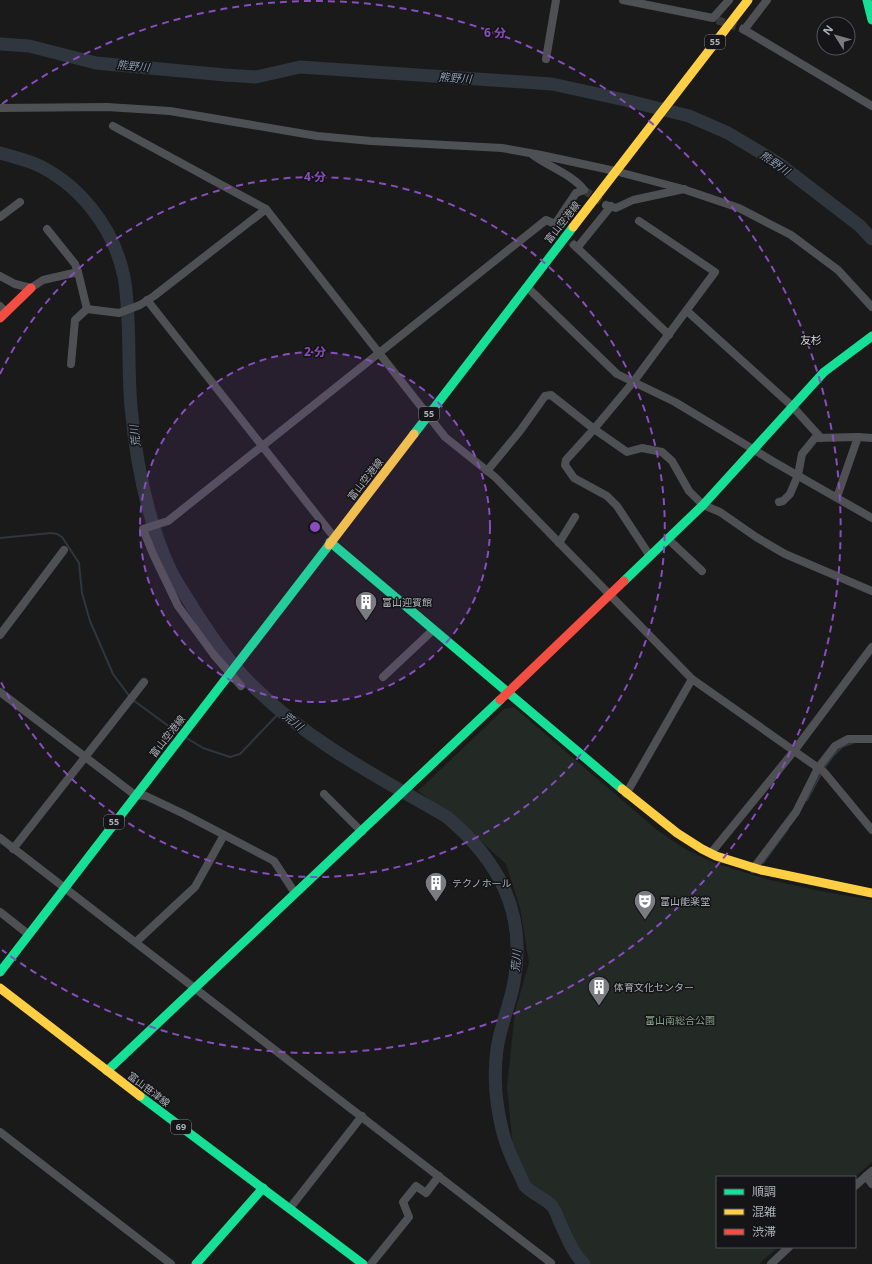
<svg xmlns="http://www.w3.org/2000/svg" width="872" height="1264" viewBox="0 0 872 1264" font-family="'Noto Sans','Noto Sans JP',sans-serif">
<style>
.green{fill:#232924}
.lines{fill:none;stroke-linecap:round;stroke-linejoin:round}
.stream{stroke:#30363d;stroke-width:2}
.river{stroke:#30363d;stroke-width:13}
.street-tunnel{stroke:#37383a;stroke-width:8;stroke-dasharray:8 4;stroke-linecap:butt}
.street{stroke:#4f5053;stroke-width:8}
.fast{stroke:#16e098;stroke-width:9}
.slow{stroke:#ffcf43;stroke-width:9}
.jam{stroke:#f24e42;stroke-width:9}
.ring{fill:none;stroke:#884dbe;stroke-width:2;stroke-dasharray:7 5}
.labels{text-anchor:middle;stroke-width:3;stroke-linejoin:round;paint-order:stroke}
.shield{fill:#151416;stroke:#7f8189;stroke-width:1}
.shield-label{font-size:9px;font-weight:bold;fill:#adb0ba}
.street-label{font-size:10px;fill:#adb0ba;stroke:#151416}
.poi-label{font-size:10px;fill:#adb0ba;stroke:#151416;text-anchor:start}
.park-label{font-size:10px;fill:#86a38a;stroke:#151416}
.water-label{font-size:11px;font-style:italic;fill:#889bb1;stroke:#151416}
.neighbourhood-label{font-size:11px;fill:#cecfd6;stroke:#151416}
.centre{fill:#884dbe;stroke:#151416;stroke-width:2}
.ring-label{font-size:12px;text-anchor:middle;font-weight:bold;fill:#884dbe;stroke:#151416;stroke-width:3;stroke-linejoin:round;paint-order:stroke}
</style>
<rect width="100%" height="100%" fill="#1a1a1a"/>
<polygon class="green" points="514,707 657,830 685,849 715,863 766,879 820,891 872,900 872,1162 855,1177 717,1177 717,1247 778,1247 759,1264 588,1264 582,1257 560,1205 531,1187 513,1148 507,1087 515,1011 529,963 520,908 506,864 462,824 418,791 504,709"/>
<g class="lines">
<g class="stream">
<polyline points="0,538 51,533 57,534 62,537 79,563 82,593 90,621 113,674 130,697"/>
<polyline points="133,700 178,733"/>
<polyline points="185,737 203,748 230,757 240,754 281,711"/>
<polyline points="823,770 833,756 842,747 855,742"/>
<polyline points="807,800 821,774"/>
<polyline points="763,863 788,829"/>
</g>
<g class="river">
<polyline points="0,44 29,46 96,63 225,75 256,77 300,67 552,84 625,100 689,116 728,133 778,163 860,226 872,239"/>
<path d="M0,153c11,3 22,6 33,10 45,19 80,64 90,110 3,10 3,21 4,30 3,35 1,70 4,104 5,55 15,109 38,160 6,14 16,27 24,41 18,28 37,56 61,79 55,55 126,91 193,130 52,44 80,96 67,165 -4,23 -14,45 -17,67 -4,29 -1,57 6,84 4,15 10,28 17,42 2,4 3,8 5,11 7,8 20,12 27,20 3,3 5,9 7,14 7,15 13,32 25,44"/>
</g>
<g class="street-tunnel">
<polyline points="717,20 743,29"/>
<polyline points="584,190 606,205"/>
<polyline points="555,224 574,245"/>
</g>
<g class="street">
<polyline points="623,0 713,18 729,0"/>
<polyline points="743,29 872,106"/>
<polyline points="744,30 767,0"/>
<polyline points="546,59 556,0"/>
<polyline points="0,108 107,107 170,111 317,136 371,141 502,148 541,155 615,171 683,189 739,208 791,235 838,270 872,307"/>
<polyline points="113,126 266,209 445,437 495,477 692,679 824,772 872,830"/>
<polyline points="606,205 616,208 633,200 684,189"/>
<polyline points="0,217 20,202"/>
<polyline points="47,229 75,264 78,272"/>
<polyline points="574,245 669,335"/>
<polyline points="577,248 611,206"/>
<polyline points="0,276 15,284 31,288 43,280 78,272 87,309"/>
<polyline points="527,287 617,374 675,402 774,462 872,518"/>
<polyline points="147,300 334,537"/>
<polyline points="0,306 6,312"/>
<polyline points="87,309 119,313 140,305 154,296 266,209"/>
<polyline points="687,311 792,406 821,438"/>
<polyline points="71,364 75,320 87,309"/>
<polyline points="487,471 520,431 545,396 551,395 594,429 634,381 715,272 639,221"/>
<polyline points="837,497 858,437 872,438"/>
<polyline points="779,502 783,501 790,494 798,475 802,454 815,438 858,437"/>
<polyline points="668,539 702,571"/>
<polyline points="559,543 575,517"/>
<polyline points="650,556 617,506 607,496 574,478 565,465 566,460 594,429 627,452 642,448 662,452 672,461 689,491 703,505 720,512 756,537 785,554 872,591"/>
<polyline points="0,635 64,550"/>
<polyline points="383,677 433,630"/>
<path d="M241,686l-27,-31 -36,-49 -25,-52 -10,-25 25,-8 378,-301 9,4 21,-31 8,-3c-11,-15 -35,-23 -51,-35"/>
<polyline points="0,692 135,795 146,796 184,814 274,861 295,893"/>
<polyline points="324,794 362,832"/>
<polyline points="626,794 692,679"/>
<polyline points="0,838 551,1263 549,1264"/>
<polyline points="13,849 144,682"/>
<polyline points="711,853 794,751 872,647"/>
<polyline points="753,869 796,812 818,768 835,746 848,739 872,739"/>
<polyline points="0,912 28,934"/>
<polyline points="136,942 195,887 224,835"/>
<polyline points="0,1132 171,1264"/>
<polyline points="866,1176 872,1184"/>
<polyline points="855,1186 872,1171"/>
<polyline points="290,1208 362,1116"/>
<polyline points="371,1264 409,1217 403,1202 416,1186 426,1193 439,1176"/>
<polyline points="771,1264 789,1247"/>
</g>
<g class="fast">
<polyline points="867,0 872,20"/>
<polyline points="414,434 573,227"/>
<polyline points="330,542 622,789"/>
<polyline points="624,581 703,505 824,372 872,336"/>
<polyline points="0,972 329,545"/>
<polyline points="107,1071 500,700"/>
<polyline points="140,1096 363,1264"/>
<polyline points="196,1264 263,1188"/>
</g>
<g class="slow">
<polyline points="573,227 748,0"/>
<polyline points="329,545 414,434"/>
<polyline points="622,789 677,833 702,849 716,856 761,870 872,893"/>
<polyline points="0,988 140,1096"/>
</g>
<g class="jam">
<polyline points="0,318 31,288"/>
<polyline points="500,700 624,581"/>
</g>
</g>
<circle cx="315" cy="527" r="175" fill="#884dbe" fill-opacity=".12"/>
<g class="ring">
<circle cx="315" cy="527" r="175"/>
<path d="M0 374A350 350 0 1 1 0 680"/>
<path d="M2 104A526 526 0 1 1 2 950"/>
</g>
<defs>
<g id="building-pin" transform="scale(1.15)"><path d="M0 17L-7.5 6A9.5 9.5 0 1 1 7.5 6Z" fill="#7a7c82" stroke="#151416"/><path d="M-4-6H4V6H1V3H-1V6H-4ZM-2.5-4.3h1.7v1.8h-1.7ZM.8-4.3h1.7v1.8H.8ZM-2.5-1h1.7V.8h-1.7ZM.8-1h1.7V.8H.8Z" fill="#fff"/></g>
<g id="theatre-pin" transform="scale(1.15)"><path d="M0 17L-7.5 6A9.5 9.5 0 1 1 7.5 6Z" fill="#7a7c82" stroke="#151416"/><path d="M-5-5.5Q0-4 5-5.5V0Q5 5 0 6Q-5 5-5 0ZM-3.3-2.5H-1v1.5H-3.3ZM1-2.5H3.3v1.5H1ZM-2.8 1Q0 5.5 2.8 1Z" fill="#fff"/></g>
</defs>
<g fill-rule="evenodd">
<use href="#building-pin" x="366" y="602"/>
<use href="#building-pin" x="436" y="883"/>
<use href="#theatre-pin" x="645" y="901"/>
<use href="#building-pin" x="599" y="987"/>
</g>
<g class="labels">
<g class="shield">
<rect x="705" y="35" width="20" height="14" rx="3"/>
<rect x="419" y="407" width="20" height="14" rx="3"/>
<rect x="104" y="815" width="20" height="14" rx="3"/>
<rect x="171" y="1120" width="20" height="14" rx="3"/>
</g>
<g class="shield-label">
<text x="715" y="45">55</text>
<text x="429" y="417">55</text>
<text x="114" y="825">55</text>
<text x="181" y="1130">69</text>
</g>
<g class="street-label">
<text transform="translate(562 222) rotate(-52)" y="4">富山空港線</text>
<text transform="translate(365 479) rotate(-52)" y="4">富山空港線</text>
<text transform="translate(167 736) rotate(-52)" y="4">富山空港線</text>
<text transform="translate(149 1089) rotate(37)" y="4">富山笹津線</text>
</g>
<g class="poi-label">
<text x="382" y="606">富山迎賓館</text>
<text x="452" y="887">テクノホール</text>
<text x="660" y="905">富山能楽堂</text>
<text x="614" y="991">体育文化センター</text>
</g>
<g class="park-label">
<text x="680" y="1024">富山南総合公園</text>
</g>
<g class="water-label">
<text transform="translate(133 66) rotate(6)" y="4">熊野川</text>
<text transform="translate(455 78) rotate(4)" y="4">熊野川</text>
<text transform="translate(775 163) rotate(34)" y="4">熊野川</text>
<text transform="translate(135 436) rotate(-97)" y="4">荒川</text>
<text transform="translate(293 721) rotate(38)" y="4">荒川</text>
<text transform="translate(516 961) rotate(-86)" y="4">荒川</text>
</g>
<g class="neighbourhood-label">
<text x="811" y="344">友杉</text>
</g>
</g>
<circle cx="315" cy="527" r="6" class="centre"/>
<g class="ring-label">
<text x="495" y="37">6 分</text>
<text x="315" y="181">4 分</text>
<text x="315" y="356">2 分</text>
</g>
<rect x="716" y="1176" width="140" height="72" fill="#151416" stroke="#525258"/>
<rect x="724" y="1189" width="20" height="6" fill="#16e098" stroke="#525258"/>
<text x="752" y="1196" font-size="12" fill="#adb0ba">順調</text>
<rect x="724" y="1209" width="20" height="6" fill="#ffcf43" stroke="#525258"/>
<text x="752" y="1216" font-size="12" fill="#adb0ba">混雑</text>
<rect x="724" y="1229" width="20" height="6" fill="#f24e42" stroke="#525258"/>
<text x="752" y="1236" font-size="12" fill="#adb0ba">渋滞</text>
<g transform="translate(836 36) rotate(307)"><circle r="19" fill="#151416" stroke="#525258"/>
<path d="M0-3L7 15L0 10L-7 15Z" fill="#7a7c82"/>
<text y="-6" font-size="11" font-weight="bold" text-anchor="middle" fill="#adb0ba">N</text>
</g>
</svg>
